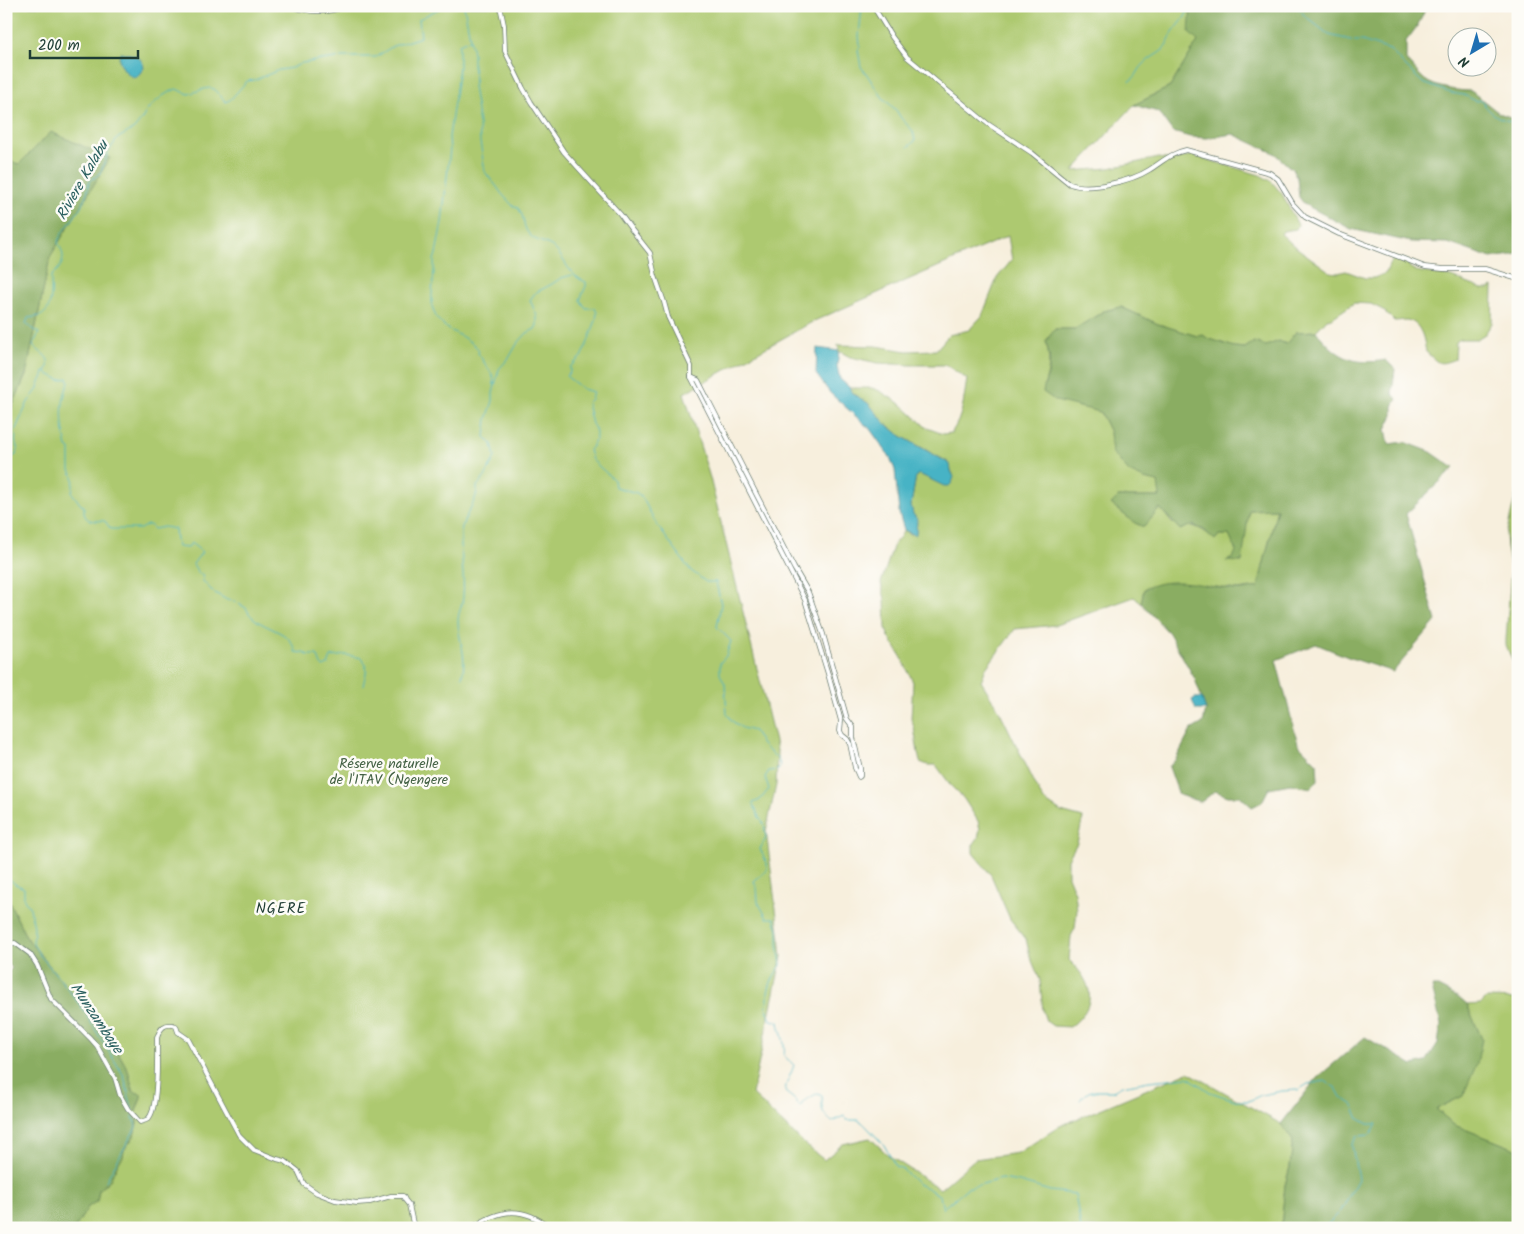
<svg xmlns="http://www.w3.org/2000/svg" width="1524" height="1234" viewBox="0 0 1524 1234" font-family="Kalam,sans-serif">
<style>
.green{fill:#adc96f;stroke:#668352;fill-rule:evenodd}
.forest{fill:#8aad62;stroke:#54754b}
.water{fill:#47b3c5;stroke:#33787c}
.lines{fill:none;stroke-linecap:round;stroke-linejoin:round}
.stream{stroke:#47b3c5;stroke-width:1}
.minor-casing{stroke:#6b7b6f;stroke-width:5.5}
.minor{stroke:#fff;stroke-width:4}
.labels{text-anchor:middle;stroke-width:5;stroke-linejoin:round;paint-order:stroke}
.park-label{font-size:14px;fill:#426043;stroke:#fdfcf7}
.water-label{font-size:15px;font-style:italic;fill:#2b6060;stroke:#fdfcf7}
.neighbourhood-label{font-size:15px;letter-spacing:1px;fill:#1f3d34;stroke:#fdfcf7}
</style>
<rect width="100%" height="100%" fill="#fdfcf7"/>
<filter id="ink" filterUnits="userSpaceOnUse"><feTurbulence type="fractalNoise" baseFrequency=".02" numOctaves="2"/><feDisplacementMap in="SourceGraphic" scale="10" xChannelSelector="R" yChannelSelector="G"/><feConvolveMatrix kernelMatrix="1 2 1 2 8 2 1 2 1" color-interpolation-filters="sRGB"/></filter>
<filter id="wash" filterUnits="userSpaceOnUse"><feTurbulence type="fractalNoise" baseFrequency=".0096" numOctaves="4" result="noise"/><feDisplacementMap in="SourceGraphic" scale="20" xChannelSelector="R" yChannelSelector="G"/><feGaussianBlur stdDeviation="1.12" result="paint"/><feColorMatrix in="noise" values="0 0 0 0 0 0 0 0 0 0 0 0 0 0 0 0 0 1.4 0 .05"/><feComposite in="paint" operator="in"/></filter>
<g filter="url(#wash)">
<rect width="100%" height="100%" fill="#f7efdd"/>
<g class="green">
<path d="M6,6h1185l-1,7 8,28 -28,46 -36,18 -61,66 36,-3 50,-10 13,2 19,-5 69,20 11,6 11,13 16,31 -2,4 -13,2 -2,3 12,11 37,27 8,1 8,-2 19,7h9l12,-5 3,-8 6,-7 15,5 -1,4 7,4 35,6 31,12h7l4,-2 -1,36 -7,11 -8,5h-17l-4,3 -1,17c-18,7 -16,4 -29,-7 -2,-12 -4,-29 -19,-32 -3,0 -9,1 -13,1l-11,-11 -12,-6 -17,-1 -22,15 -5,1 -11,12 -20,1 -10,12 -7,-3 -13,5 -12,-4 -9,6 -11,-1 -27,-9 -4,-3 -6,1 -39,-12 -37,-17 -17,4 -29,18h-20l-9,12c4,19 4,27 -2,45l32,20 15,3 9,3 10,20 2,20 32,27 14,2 3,16h-43l-7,7 24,19 9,4 16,-19 12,15c20,2 28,3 43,17l4,-5h10l8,16 -4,7 -6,3 14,1 8,-52 28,-1 -19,78 -21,3 -20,-3 -73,3 -3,13 -7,-6 -78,28 -41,4 -29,39 -5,13 19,31 43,88 18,12 22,6 -6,25 -9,16v17l7,17 2,17 -2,18 -4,8 -2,24c24,23 30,45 1,67l-17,-1 -7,-5 -3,-9 -3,-32 -10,-24 -4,-17 -16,-20 -19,-44 -18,-22v-8l5,-7 2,-9 -2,-8 -14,-22 -12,-12 -16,-22h-8l-8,-3 -2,-9 -4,-26 -3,-8 2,-37 -11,-24 -13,-21 -3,-9 -1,-29 -4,-16 13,-39 6,-7 4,-7 6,4h6l1,-15 -4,-5 -2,-9 5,-29 3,-2 28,12 6,-12c-3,-4 -2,-7 -5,-12l-47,-26 -15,-12 -18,-21 -15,-9 -3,-6h22l8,3 22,14 25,23 16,6 8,-1c12,-15 13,-36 16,-54l-21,-14h-37l-31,-2 -28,-6 -11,-6 -1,-6 38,1 31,5 29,-1 13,-15 20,-5 13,-14 15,-38 15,-18 -4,-24 -194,85 -130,72 26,85 67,272 -1,35 -10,46 16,125 -30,138 50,48 22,18 19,-16 27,-6 18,17 52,34 35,-30 43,-6 42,-27 128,-54 93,52 12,17 -3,26 -5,18 -4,43h-1206l13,-21 9,-6 2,-11 11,-10 8,-17 5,-6 1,-7 10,-14 4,-18 -2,-7 5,-13 -8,-7 -5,-21 -14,-25 -88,-108 -20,-42v-474l20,-46 24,-118 59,-99 -90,6 -13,-4zM119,59l25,9 -8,10 -10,-6z"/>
<polygon points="1518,491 1518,674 1506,645 1506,640 1511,570 1507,548 1506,535 1515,498"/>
<polygon points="1487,998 1518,999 1518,1150 1454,1125 1436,1109 1463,1096 1482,1039 1467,1005 1481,1004"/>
</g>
<g class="forest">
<path d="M1191,6h235c-4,14 -11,24 -20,35v19c6,6 12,14 19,20 10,8 34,11 46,11l28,22 19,7v134l-27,4 -43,-15 -37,-1 -60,-13 -47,-25 -5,-7 -2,-19 -4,-8 -19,-17 -41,-19 -26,4 -17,-1 -17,-5 -15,-20 -24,-7 36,-18 28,-46 -9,-8z"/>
<polygon points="51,132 110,158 50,257 26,375 6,421 6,160 19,164"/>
<path d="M1121,307l37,17 39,12 6,-1 4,3 27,9 11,1 9,-6 12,4 13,-5 7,3 10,-12 20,-1c21,26 36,35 70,29l9,9 -3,24 5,6 -4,7v9l-7,14 3,15 16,-2 26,10 23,16 -48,46 30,107 -43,51 -45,-15 -32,-13 -40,16 22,84 19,19 1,17 -7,8 -21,-4 -21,4 -7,14 -10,5 -12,-11h-12l-13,-5 -14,11 -22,-7 -10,-28 7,-8 15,-29 12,-7 3,-13 -11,-31 -26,-46 -28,-30 3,-14c30,-15 60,-2 91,1 8,1 16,-2 23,-3l19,-78 -28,1 -7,52 -16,-1 7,-3 3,-7 -7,-16h-10l-4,5 -11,-10 -11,-5 -13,5 -20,-22 -16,19 -9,-4 -24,-19 7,-7h42l-2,-15 -14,-3 -15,-7 -17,-20 -2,-20 -10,-20 -44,-11 -13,-9c1,-8 5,-15 6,-23 2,-10 -1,-18 -3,-28l9,-12h20l29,-18z"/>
<polygon points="6,895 26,937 114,1045 128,1070 133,1091 141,1094 141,1097 136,1111 138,1118 134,1136 124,1150 123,1157 118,1163 110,1180 99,1190 97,1201 88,1207 75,1228 6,1228 6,974 12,968 6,962"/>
<polygon points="1432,987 1438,987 1459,998 1467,1005 1482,1039 1477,1063 1463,1096 1436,1109 1454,1125 1518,1150 1518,1228 1281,1228 1285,1185 1290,1167 1293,1141 1281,1124 1317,1078 1365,1037 1413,1065 1426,1062 1438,1043 1441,1025"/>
</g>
<g class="water">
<path d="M120,53c11,0 23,3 24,15l-8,10c-9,-2 -14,-10 -17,-19z"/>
<polygon points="817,348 839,351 837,366 840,379 850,388 853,394 868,403 886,424 901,436 950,464 951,471 954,477 952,483 949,486 944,486 919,474 916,476 911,505 913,514 917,519 916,534 915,535 904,530 899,513 895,470 890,457 870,429 830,393 816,374"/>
<polygon points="1195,698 1202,698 1206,710 1196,710 1192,700"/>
</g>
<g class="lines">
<g class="stream">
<path d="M464,6l9,47v14l2,13 -2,6 6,38 1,18 5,30 12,15 4,6 12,13h3c10,10 5,16 12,27 7,10 19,8 27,16 11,12 14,27 31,33v4l-6,14 6,8h9l2,5 -1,7 -8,22 -7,15 -11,10v5l-4,4 17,13 10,3 -2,7 -4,4 5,21c7,9 4,18 -3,26l3,10 22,20 1,7 22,6 5,4 15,28 33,45 16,12h10l5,22 -4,23 14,14 -5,15 -6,7v11l5,10 2,30 5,7 10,7 12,3 8,14 16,14 2,7 -2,4 -9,1 -4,6 4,12 -9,11 -7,3 6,14 5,7 2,14 -6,11 7,14v7l-13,11 3,7 1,14 9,16h7l4,11v15l3,21 -10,17 -3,10v9l-2,5 5,14 8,2c2,12 7,22 5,34l10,9c-3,10 -8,16 -9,27l9,7 6,8 4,-6 14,-8 4,2c1,5 -1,8 0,13 1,6 6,10 10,14l12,-6 3,4h11l5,3 21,22 12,22 5,1 17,16 9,4 13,8 3,13"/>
<polyline points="862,6 859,36 860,46 858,50 861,67 866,73 873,84 883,98 896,110 901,118 913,131 915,141 908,147"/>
<path d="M1297,6l8,10 24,19 26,6h7l28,9 15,16 18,17 28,10 13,2 12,6 5,-1c11,16 18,19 37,23"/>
<path d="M470,39l-11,5v23l-10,70 1,12 -8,73 -6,32 -2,6c2,27 -13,53 16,70 10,6 22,11 29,20l-1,3 15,23 1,9"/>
<path d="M1129,81c9,-4 8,-11 15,-17 5,-6 13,-9 19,-14 4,-4 5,-9 8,-14 6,-11 16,-17 18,-30"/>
<path d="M46,372c8,-16 -5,-17 -13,-27l6,-12 -13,-9 2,-6c4,-1 8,-1 12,-2 14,-6 11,-27 11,-40 12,-10 16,-18 7,-33 2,-10 9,-15 15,-24 7,-10 15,-24 16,-37l12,-10 7,-20 10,-14 16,-9 8,-10 5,-9 7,-7 10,-8 12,-6 13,5c7,-2 19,-8 25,-5 5,3 7,9 12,13l5,-3 16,-18 8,-1 24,-10 13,-2 10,-5 40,-6h34l17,-11 28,-9 -2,-18 25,-13"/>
<path d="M6,465l2,-1 1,-6 7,-3 2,-5 -3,-9 1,-4 -1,-6 13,-29 10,-13c0,-6 5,-10 6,-17l16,8 8,-2 1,4c-10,22 -7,43 -2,65l3,2v21l4,9 -2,14 9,12 3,1c-1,18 8,14 21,15l5,7 2,1h28l7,-4h3l4,4 10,-2 11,2 1,11 2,7 10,1 3,-5 11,9 -9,12 6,10h3l1,7 10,11 14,8 7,1 12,7c7,17 29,19 42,30 3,3 4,7 7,10v4l9,1 4,2h9c3,4 2,8 6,12l5,-2 3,-8 15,-2 16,3c8,13 3,15 1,28"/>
<path d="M462,677c6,-22 -4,-36 -4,-57 0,-8 5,-15 5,-23 2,-22 -3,-43 -2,-65 2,-17 18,-31 16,-46l8,-9 10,-20 -3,-13 -7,-7 2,-18 6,-18v-8l6,-24 10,-11 8,-14 10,-11 8,-4 2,-4v-9l-7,-16 5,-7 17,-9 9,-6 11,-3"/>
<polyline points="6,876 15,884 24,888 24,899 30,908 34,927 33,944 40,955 65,985 82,1008 124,1076 132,1110"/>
<polyline points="1080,1100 1085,1094 1091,1091 1113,1091 1122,1086 1149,1081 1188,1077 1210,1092 1238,1101 1249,1101 1261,1095 1282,1091 1298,1090 1308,1084 1325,1081 1336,1088 1341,1097 1353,1105 1359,1119 1368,1124 1377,1124 1370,1135 1358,1136 1352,1145 1358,1179 1341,1211 1329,1223 1322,1228"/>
<polyline points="106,1181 136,1127 133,1116"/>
<polyline points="943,1208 967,1188 1001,1179 1019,1182 1050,1191 1075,1194 1081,1228"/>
</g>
</g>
</g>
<g filter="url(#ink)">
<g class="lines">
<g class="minor-casing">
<g id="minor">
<path d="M290,6c17,6 38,8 55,0"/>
<polyline points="500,6 504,25 505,51 523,88 531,102 564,152 620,214 631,229 650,253 655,276 664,302 668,317 691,366 691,377 805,600 828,674 841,721 840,731 842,735 847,739 850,744 855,768 859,777"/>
<path d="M873,6l19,31 15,20 81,67 44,29 38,31c20,7 62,-3 79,-14 13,-8 22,-17 37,-20l84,23 8,6 15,25 12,13 34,17 86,33 18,2h42l33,10"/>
<polyline points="691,377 698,380 794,568 808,592 823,634 847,719 853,727 853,737 860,768 860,776"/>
<path d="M6,944l9,-1 15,11 7,11 14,34 39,39 7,8 18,32 5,17 8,14 12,13c3,-1 5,-1 8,-3 11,-10 9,-65 9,-81 3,-10 8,-16 19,-12l2,6 10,7 51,96 15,15 23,9 8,2 13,10 6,13 13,9 18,7 22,3 13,-1 21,-6h12l2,4 4,5 5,23"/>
<path d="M472,1228c29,-20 51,-22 79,0"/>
</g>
</g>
<use href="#minor" class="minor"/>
</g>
</g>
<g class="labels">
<g class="park-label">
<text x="389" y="768">Réserve naturelle<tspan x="389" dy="16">de l'ITAV (Ngengere</tspan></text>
</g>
<g class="water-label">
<text transform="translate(82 180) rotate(-60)" y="5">Riviere Kalabu</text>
<text transform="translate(97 1018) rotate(56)" y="5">Munzambaye</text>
</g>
<g class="neighbourhood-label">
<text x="281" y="913">NGERE</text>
</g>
</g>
<rect width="1524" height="1234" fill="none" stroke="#fdfcf7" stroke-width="25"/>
<g transform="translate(1472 52) rotate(218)"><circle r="24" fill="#fdfcf7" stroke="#a4b0a9"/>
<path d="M0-4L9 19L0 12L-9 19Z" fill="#1f6fb2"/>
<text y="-8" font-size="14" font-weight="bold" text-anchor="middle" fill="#1f3d34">N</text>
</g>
<path d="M30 50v8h108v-8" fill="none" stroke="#1f3d34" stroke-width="2.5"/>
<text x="38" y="50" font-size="15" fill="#1f3d34" stroke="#fdfcf7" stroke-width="4" paint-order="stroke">200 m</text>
</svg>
